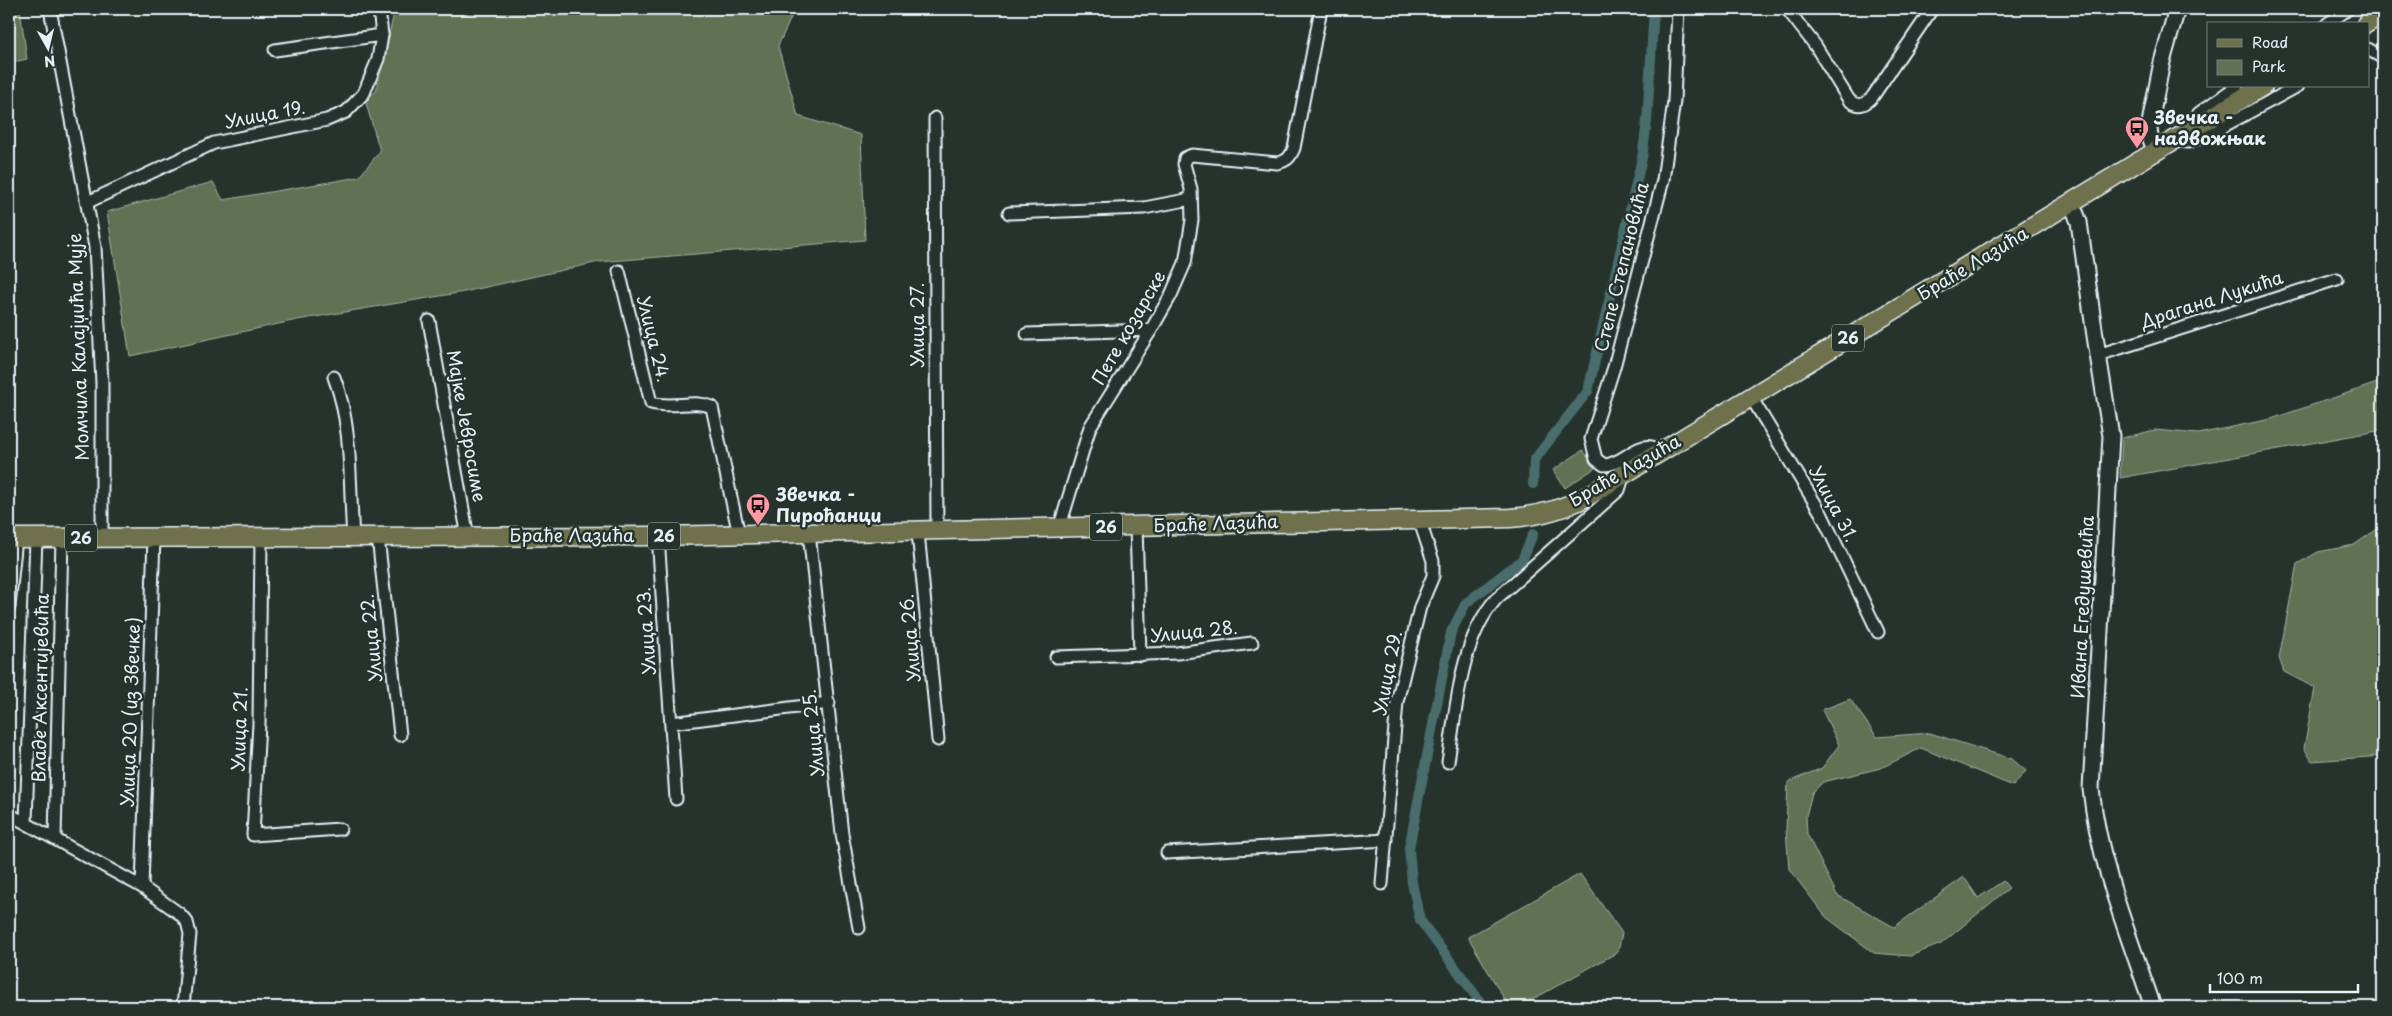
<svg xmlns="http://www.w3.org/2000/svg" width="2392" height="1016" viewBox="0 0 2392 1016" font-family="'Playpen Sans',sans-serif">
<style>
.green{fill:#627153;stroke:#a5b1a6}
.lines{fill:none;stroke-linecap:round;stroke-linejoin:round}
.canal{stroke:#496d6c;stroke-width:10}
.street-casing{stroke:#e8f1f8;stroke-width:15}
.secondary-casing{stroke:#e8f1f8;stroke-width:19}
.primary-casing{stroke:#e8f1f8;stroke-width:21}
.street{stroke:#26332d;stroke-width:11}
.secondary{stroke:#26332d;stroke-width:15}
.primary{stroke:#6e714b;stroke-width:18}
.labels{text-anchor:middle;stroke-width:5;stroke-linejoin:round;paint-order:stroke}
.shield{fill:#26332d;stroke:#aeb8bb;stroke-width:1}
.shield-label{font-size:16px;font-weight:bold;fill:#e8f1f8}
.street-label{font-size:18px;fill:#e8f1f8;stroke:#26332d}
.poi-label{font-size:18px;font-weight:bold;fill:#e8f1f8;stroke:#26332d;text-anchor:start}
</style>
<rect width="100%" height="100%" fill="#26332d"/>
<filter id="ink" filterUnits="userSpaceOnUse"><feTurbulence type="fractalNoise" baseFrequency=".02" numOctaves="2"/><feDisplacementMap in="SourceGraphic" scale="10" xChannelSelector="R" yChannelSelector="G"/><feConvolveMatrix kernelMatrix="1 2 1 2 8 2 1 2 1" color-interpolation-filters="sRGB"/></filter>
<g filter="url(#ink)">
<g class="green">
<polygon points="9,9 20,9 27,59 9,63"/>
<polygon points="395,9 795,9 778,46 798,116 861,135 865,240 599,262 464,292 297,320 130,356 107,212 213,182 223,200 359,177 380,151 365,100 376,91"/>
<polygon points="2383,381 2383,430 2120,478 2122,438 2155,430 2198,434 2271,419"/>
<polygon points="1583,450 1595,468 1565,488 1553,470"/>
<polygon points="2383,525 2383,756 2312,761 2304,748 2315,688 2284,672 2279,658 2297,564 2318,552 2354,545"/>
<polygon points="1850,699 1877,737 1930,733 2012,759 2026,771 2013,786 1921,748 1881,768 1823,782 1812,793 1806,816 1807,834 1837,895 1894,927 1964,877 1978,898 2003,881 2009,888 1941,944 1910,956 1874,953 1826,917 1789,869 1786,829 1788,782 1822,768 1839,745 1822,710"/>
<polygon points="1580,874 1622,933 1618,952 1519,1007 1509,1007 1468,937"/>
</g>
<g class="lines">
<g class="canal">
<polyline points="1533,484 1534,460 1588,391 1642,158 1647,121 1654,9"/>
<polyline points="1484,1007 1420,920 1412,883 1409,848 1451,632 1466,603 1522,560 1533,534"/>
</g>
<g class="street-casing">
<g id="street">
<polyline points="50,9 95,247 102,383 102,538"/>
<path d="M1787,9l28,36 34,55c9,8 17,5 24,-4l59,-87"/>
<polyline points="2327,24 2348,9"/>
<polyline points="2368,49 2383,58"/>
<polyline points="275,50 382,35"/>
<polyline points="935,118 937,531"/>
<polyline points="2189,129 2199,113 2237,86"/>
<polyline points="2175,140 2188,142 2209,134 2298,86"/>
<polyline points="88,202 214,143 327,120 346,112 364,93 378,59 382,35 379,9"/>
<polyline points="1009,213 1144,208 1191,199"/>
<path d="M619,271l32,132c23,6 41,-4 61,4l27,128"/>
<polyline points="429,321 468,537"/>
<polyline points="1027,334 1151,330"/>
<polyline points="2098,355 2337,279"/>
<path d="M334,377c19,49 15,107 19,160"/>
<polyline points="1751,397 1821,513 1878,632"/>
<path d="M1657,453l-5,-6c-16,-4 -31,18 -48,18l-8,-6 -5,-20 23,-72 49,-187 11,-79 4,-92"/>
<polyline points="1136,526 1140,655"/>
<path d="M1059,529l31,-102 61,-97 20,-35 14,-32 7,-43 -1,-31 -7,-25 1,-6 7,-3 85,8c10,-2 13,-5 17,-15l27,-139"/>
<polyline points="918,532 938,740"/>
<polyline points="809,533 842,834 859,928"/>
<polyline points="658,536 676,799"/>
<polyline points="378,537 400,735"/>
<polyline points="261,538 259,723 253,835 340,829"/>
<polyline points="9,607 16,538"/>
<polyline points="1056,657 1177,653 1252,643"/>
<polyline points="671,723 829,703"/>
<path d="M1448,762c8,-52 12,-122 48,-163l123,-109 5,-16"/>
<polyline points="9,814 142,887 180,914 187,922 190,934 183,1007"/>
<polyline points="26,822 36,538"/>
<polyline points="55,839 62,538"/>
<polyline points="1167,853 1386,840"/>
<polyline points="1382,884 1397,702 1420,607 1433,576 1433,561 1419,519"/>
<polyline points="142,887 154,538"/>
</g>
</g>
<g class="secondary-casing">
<g id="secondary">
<polyline points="2156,152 2150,137 2149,128 2162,62 2177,9"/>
<path d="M2072,204l7,18 16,114 16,100 -20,353c8,75 38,147 62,218"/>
</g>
</g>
<g class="primary-casing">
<g id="primary">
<polyline points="2366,24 2383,13"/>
<path d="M9,538l649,-2 852,-18c28,-2 54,-9 78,-22l675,-410"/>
</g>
</g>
<use href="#street" class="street"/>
<use href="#secondary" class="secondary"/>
<use href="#primary" class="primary"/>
</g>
</g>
<defs>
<g id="bus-pin" transform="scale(1.25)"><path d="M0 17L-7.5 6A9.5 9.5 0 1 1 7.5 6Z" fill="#ff9aa2" stroke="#26332d"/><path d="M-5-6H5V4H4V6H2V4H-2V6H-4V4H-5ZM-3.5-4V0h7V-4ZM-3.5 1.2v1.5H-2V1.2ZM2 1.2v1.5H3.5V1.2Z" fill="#111"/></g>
</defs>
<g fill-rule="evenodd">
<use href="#bus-pin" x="2137" y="128"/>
<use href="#bus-pin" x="758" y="505"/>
</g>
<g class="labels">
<g class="shield">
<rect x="1832" y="324.5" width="32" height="27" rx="4"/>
<rect x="1090" y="513.5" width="32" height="27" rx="4"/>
<rect x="648" y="522.5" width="32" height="27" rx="4"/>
<rect x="65" y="524.5" width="32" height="27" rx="4"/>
</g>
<g class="shield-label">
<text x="1848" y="344">26</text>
<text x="1106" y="533">26</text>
<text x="664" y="542">26</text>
<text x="81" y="544">26</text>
</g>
<g class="street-label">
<text transform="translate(265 115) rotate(-11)" y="6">Улица 19.</text>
<text transform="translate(1973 264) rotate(-31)" y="6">Браће Лазића</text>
<text transform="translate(1622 267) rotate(-76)" y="6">Степе Степановића</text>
<text transform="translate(2212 300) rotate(-18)" y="6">Драгана Лукића</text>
<text transform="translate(918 325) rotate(-90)" y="6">Улица 27.</text>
<text transform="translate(1129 328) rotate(-60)" y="6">Пете козарске</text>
<text transform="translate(653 339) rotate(76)" y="6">Улица 24.</text>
<text transform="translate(79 347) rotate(-92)" y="6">Момчила Калајџића Мује</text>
<text transform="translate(466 426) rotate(80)" y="6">Мајке Јевросиме</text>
<text transform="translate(1625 471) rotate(-30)" y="6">Браће Лазића</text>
<text transform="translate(1833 504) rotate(62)" y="6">Улица 31.</text>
<text transform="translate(1216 524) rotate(-2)" y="6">Браће Лазића</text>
<text x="572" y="542">Браће Лазића</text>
<text transform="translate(2083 607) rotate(-87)" y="6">Ивана Егедушевића</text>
<text transform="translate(647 631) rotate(-94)" y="6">Улица 23.</text>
<text transform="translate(1194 632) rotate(-6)" y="6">Улица 28.</text>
<text transform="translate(372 638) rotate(-96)" y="6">Улица 22.</text>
<text transform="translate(911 638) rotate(-95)" y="6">Улица 26.</text>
<text transform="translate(1388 673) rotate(-79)" y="6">Улица 29.</text>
<text transform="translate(41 688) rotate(-89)" y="6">Владе Аксентијевића</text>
<text transform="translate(131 712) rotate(-88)" y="6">Улица 20 (из Звечке)</text>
<text transform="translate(240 729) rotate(-88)" y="6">Улица 21.</text>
<text transform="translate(814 733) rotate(-96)" y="6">Улица 25.</text>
</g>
<g class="poi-label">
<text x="2154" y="124">Звечка -<tspan x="2154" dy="21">надвожњак</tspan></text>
<text x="776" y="501">Звечка -<tspan x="776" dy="21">Пироћанци</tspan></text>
</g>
</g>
<rect width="2392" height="1016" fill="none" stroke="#26332d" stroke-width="30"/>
<rect x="15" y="15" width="2362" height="986" fill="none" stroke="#e8f1f8" stroke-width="2" filter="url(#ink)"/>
<rect x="2207" y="22" width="162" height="65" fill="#26332d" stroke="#747f7e"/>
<rect x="2217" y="39" width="25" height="8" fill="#6e714b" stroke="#747f7e"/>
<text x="2252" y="48" font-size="15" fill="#e8f1f8">Road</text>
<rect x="2217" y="60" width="25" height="15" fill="#627153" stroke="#747f7e"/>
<text x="2252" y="72" font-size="15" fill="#e8f1f8">Park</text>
<g transform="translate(48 48) rotate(172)" stroke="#26332d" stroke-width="4" paint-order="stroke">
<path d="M0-4L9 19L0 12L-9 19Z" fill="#e8f1f8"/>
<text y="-8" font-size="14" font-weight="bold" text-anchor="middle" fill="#e8f1f8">N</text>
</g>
<path d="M2210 984v8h148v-8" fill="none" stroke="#e8f1f8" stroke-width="2.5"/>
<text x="2217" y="984" font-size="15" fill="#e8f1f8" stroke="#26332d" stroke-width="4" paint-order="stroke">100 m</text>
</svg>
